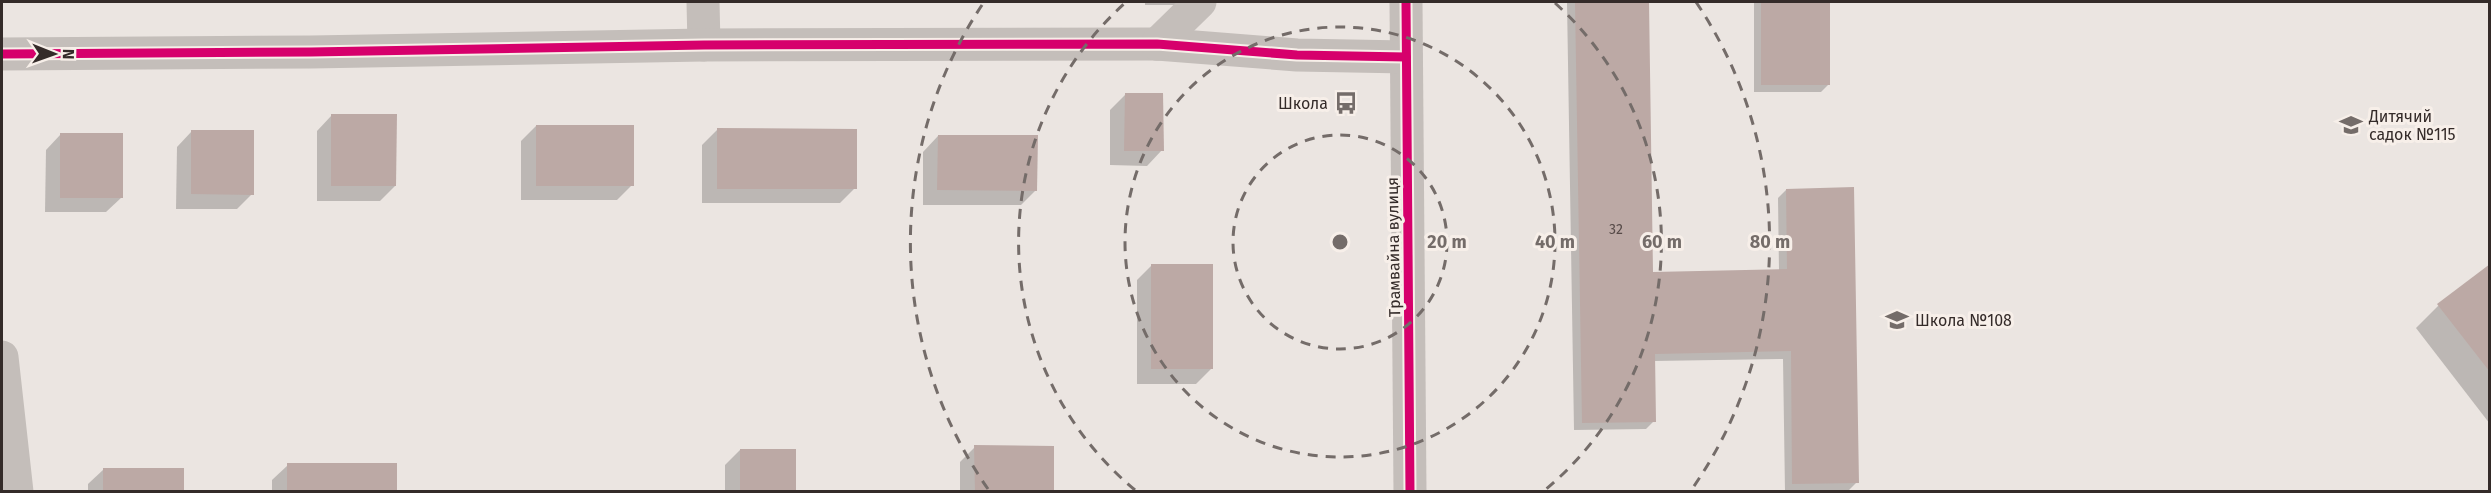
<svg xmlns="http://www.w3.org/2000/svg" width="2491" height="493" viewBox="0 0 2491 493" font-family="'Fira Sans',sans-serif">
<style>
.shadow{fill:#0003}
.building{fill:#bca9a5}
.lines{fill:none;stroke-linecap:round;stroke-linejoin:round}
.minor{stroke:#c4beba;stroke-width:33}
.tertiary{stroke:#c4beba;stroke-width:33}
.cycleway-casing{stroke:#f7efe9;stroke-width:13}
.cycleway{stroke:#d6006c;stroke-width:9}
.ring{fill:none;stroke:#746c69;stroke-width:3;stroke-dasharray:10 8}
.labels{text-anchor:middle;stroke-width:6;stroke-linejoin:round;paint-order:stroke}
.number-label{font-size:14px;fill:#564a48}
.poi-label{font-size:16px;fill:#342b29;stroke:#f7efe9;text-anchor:start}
.street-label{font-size:16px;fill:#342b29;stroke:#f7efe9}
.centre{fill:#746c69;stroke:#f7efe9;stroke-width:3}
.ring-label{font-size:18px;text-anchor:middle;font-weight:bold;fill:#746c69;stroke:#f7efe9;stroke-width:6;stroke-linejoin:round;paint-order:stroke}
</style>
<rect width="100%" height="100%" fill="#ebe5e1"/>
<g class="shadow">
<polygon points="1145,2 1197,2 1194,5 1145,5"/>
<polygon points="1567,2 1647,2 1652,273 1779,271 1778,198 1786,190 1857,482 1849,490 1785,492 1783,359 1654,361 1654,421 1646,429 1574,430"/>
<polygon points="1754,2 1829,2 1829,84 1821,92 1754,92"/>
<polygon points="1125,95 1162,150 1147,166 1110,165 1110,110"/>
<polygon points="332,115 395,186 380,201 317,201 317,131"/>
<polygon points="536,126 632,185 617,200 521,200 521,141"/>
<polygon points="717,130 855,188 840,203 702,203 702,145"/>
<polygon points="192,131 252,194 237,209 176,209 177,147"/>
<polygon points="61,134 122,197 106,212 45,212 46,150"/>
<polygon points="938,136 1036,190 1021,205 923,205 923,152"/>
<polygon points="1152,265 1211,369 1196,384 1137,384 1137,280"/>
<polygon points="2490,268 2490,424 2416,328 2438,306"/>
<polygon points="975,447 1052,492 960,492 960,462"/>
<polygon points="740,450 795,492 725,492 725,465"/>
<polygon points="288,465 395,492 272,492 272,480"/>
<polygon points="104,469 182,492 88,492 88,484"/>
</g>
<g class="building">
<polygon points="1575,2 1649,2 1653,272 1787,269 1786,189 1854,187 1859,483 1792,484 1791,351 1655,354 1656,422 1582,423"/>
<rect x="1761" y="2" width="69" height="83"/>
<polygon points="1125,93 1163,93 1164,151 1124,151"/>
<polygon points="331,114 397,114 396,186 331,186"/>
<rect x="536" y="125" width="98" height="61"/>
<polygon points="717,128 857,129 857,189 717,189"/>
<polygon points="191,130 254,130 254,195 191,194"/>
<rect x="60" y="133" width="63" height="65"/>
<polygon points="938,135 1038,135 1037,191 937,190"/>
<rect x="1151" y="264" width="62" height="105"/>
<polygon points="2490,264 2490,372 2437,304"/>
<polygon points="974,445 1054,446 1054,492 975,492"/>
<rect x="740" y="449" width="56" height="43"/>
<rect x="287" y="463" width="110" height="29"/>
<rect x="103" y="468" width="81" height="24"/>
</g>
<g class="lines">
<g class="minor">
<polyline points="703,2 704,45"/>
<polyline points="2,54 311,52 704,45 1157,44"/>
<polyline points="2,357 17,492"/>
</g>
<g class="tertiary">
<polyline points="1406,2 1410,492"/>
<polyline points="1157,44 1297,55 1406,57"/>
<polyline points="1157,44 1200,2"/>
</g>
<g class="cycleway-casing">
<g id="cycleway">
<polyline points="1406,2 1410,492"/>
<polyline points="2,54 311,52 704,45 1157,44 1297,55 1406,57"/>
</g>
</g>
<use href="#cycleway" class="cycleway"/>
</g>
<g class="ring">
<circle cx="1340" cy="242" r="107"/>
<circle cx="1340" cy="242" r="215"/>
<path d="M1135 490A322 322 0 0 1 1125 3M1555 3A322 322 0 0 1 1545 490"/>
<path d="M988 489A430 430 0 0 1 984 2M1696 2A430 430 0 0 1 1692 489"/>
</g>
<defs>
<g id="bus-bare" transform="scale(1.8)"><path d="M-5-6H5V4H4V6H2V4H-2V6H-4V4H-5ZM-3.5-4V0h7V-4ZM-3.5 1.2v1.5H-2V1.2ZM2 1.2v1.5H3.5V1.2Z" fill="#746c69" stroke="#f7efe9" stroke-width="2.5" paint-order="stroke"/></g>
<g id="school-bare" transform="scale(1.8)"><path d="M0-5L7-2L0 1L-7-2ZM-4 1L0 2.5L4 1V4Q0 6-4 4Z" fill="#746c69" stroke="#f7efe9" stroke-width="2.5" paint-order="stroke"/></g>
</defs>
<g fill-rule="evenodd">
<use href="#bus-bare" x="1346" y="103"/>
<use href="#school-bare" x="2351" y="125"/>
<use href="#school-bare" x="1897" y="320"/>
</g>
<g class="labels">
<g class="number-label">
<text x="1616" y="234">32</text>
</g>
<g class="poi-label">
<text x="1328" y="109" text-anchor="end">Школа</text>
<text x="2369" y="122">Дитячий<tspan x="2369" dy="18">садок №115</tspan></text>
<text x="1915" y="326">Школа №108</text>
</g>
<g class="street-label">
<text transform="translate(1393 247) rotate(-91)" y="6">Трамвайна вулиця</text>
</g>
</g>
<circle cx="1340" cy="242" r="9" class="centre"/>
<g class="ring-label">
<text x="1447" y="248">20 m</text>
<text x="1555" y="248">40 m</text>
<text x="1662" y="248">60 m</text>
<text x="1770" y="248">80 m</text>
</g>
<rect width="2491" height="493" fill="none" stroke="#342b29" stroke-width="6"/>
<g transform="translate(54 54) rotate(91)" stroke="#f7efe9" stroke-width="4.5" paint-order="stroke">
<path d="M0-4.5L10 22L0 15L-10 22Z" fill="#342b29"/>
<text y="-9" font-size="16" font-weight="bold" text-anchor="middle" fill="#342b29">N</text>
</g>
</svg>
